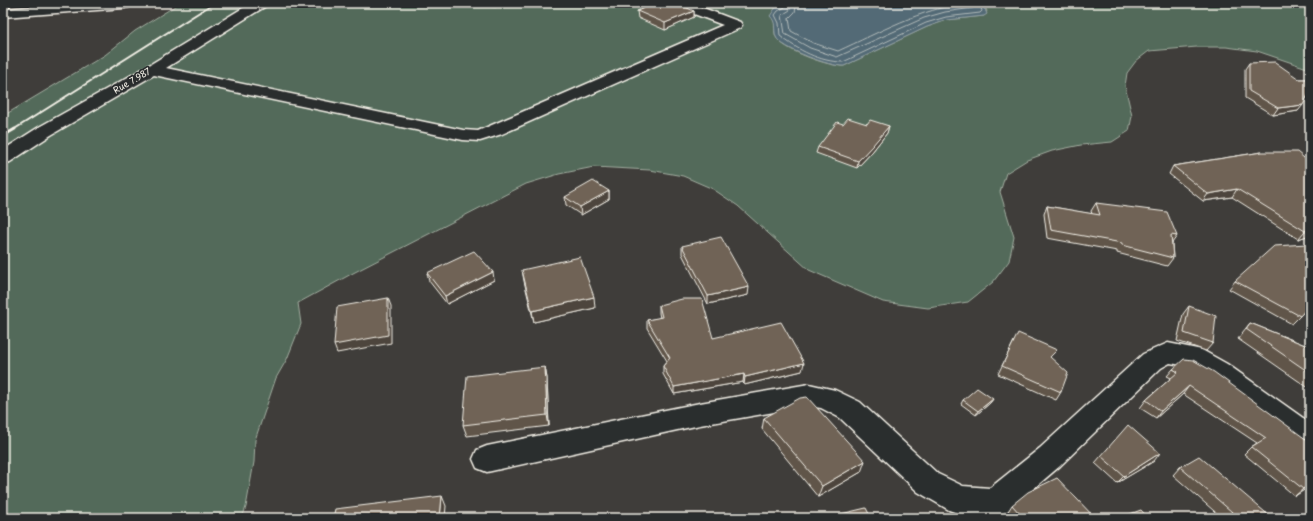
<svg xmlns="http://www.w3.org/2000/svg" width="1313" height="521" viewBox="0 0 1313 521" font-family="'Playpen Sans',sans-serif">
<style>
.green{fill:#526b5a;stroke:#a3aea1}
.water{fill:#526a76;stroke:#93a0a4}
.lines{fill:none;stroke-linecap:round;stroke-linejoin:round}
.shore{stroke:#b3bbba;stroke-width:1}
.minor-casing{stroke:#f4f1e8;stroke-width:3}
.highway-casing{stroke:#f4f1e8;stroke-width:3}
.minor{fill:#2a2d2e;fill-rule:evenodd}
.highway{fill:#736b5a;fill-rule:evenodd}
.rail-far1{stroke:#f4f1e8;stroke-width:2}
.rail{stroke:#f4f1e8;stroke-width:3}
.wall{fill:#60554a;stroke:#f4f1e8}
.shaded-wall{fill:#4e453c;stroke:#f4f1e8}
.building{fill:#706356;stroke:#f4f1e8}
.labels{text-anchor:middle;stroke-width:3.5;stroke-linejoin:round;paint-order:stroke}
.far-street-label{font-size:9px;fill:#f4f1e8;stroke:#2a2d2e}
</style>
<rect width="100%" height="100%" fill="#3f3d3a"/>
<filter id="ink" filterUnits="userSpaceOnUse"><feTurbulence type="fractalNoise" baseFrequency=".025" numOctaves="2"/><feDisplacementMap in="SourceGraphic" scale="8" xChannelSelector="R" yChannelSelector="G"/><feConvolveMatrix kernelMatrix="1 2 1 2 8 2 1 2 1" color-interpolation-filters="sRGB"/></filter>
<g filter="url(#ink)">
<path class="green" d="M180,3h608l-12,4c-1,7 -3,24 0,30 6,13 54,30 68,29l83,-39 20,-7 37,-4 3,-5 -5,-8h328v66l-53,-18 -31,-4h-29l-48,4 -13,10 -9,12 -2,13 7,30 -3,15 -17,11 -31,3 -29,6 -25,9 -21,13 -6,19 14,45 -5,24 -16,21 -25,20 -40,6 -45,-6 -74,-32 -71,-64 -25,-17 -30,-13 -33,-6 -56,-3 -35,7 -33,10 -171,88 -57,31 3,21 -14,35 -11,19 -21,62 -1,22 -8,45 -4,11h-239v-402l102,-61 30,-24z"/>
<path class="water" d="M788,3h194l5,11 -3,2 -37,4 -20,7 -83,39c-13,1 -64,-18 -68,-29 -3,-9 1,-14 -6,-21l6,-9z"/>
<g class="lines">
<g class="shore">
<path d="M786,3l-1,4 -7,4 -3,4 4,8 1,13c18,14 40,26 63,26l83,-39 20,-6 34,-4 2,-2 -3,-8"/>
<polyline points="791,3 790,10 782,15 785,34 810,48 837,57 924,18 945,12 973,8 974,3"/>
<path d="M797,3l-2,9 -6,6 2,13 22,12 25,8c42,-19 82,-42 128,-48"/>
</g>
<g class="minor-casing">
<g id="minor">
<polygon points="82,3 131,4 129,7 124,8 3,17 3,9"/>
<polygon points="251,3 268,3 266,6 166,68 463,130 478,131 723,25 673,6 671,3 690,3 740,22 742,25 740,28 502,134 480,141 463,140 154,75 51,135 10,162 3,164 3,150 39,127 146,67"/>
<polygon points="1168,343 1202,350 1227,364 1310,423 1310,450 1300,446 1209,378 1188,366 1170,363 1161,368 1060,466 1006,512 995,516 960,514 949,510 918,492 840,418 821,408 809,406 700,425 487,472 477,468 473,459 477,450 487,446 700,403 809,384 835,390 860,402 938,474 963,486 990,488 1040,448 1143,354"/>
</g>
</g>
<g class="highway-casing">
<polygon id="highway" points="3,3 11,3 8,7 3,8"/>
</g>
<use href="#minor" class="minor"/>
<use href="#highway" class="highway"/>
<polyline class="rail-far1" points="13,130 214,3"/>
<polyline class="rail" points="3,136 15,129"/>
</g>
<g class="wall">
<polygon points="452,3 500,3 496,7"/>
<polygon points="637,11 694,11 694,17 665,30 638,18"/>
<polygon points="1249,63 1299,79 1310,79 1310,99 1307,97 1298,111 1273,115 1245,98 1245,69"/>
<polygon points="843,124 867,124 889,126 887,133 872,152 857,168 816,153 818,147"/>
<polygon points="1262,152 1310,235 1298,239 1232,197 1203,201 1169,174 1173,166"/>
<polygon points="609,191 609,199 581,215 566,205 565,197"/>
<polygon points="1096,203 1177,236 1172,243 1173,258 1167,266 1117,253 1117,251 1047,238 1044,214 1047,206 1092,214 1091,211"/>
<polygon points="682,246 748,295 708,304 682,254"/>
<polygon points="522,270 595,308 534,322 524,281"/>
<polygon points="427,273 494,280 447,304 429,281"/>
<polygon points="1235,281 1310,306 1292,324 1229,289"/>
<polygon points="659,305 713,338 802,371 744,385 743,382 674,394 663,374 663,366 667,361 647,328 647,320 660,318 659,313"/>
<polygon points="1189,306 1213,343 1206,351 1177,341 1183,314"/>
<polygon points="1250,323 1310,347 1310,389 1238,339 1242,333"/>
<polygon points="1014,341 1051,358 1061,392 1056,400 998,374"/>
<polygon points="545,367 547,378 549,426 467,436 463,425"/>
<polygon points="1173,369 1310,441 1310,486 1295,496 1244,454 1251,447 1257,443 1183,394 1156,418 1140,408 1146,400 1171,378 1167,376"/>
<polygon points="993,399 990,403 976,415 961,404 963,400"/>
<polygon points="764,418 861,472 818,497 762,429"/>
<polygon points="1101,456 1154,461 1117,483 1095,463"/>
<polygon points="1180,467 1272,518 1222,518 1173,475"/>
<polygon points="1012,505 1095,518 1012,518 1007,513"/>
</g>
<g class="shaded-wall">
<polygon points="495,3 500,3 496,7"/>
<polygon points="694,11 694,17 665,30 665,23"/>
<polygon points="1303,105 1298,111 1273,115 1278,108"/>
<polygon points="889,126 887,133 872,152 857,168 858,161"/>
<polygon points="1237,189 1232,197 1203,201 1208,194"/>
<polygon points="609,191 609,199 581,215 580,207"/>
<polygon points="1310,229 1310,235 1298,239 1305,231"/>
<polygon points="493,272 494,280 447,304 445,296"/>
<polygon points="749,287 748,295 708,304 708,296"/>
<polygon points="594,297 595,308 534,322 532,311"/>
<polygon points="388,298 391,306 391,343 337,353 334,345"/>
<polygon points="804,363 802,371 744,385 745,377"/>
<polygon points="545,367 547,378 549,426 547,415"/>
<polygon points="744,374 743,382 674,394 674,387"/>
<polygon points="1189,386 1183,394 1156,418 1161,411"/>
<polygon points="993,399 990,403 976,415 978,411"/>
<polygon points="1160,453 1154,461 1117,483 1124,476"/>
<polygon points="865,461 861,472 818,497 822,486"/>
<polygon points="1310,484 1310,486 1295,496 1303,489"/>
<polygon points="442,496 446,506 445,518 440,518"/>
</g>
<g class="building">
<polygon points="656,3 676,3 694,11 665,23 637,11"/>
<polygon points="1275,62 1299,79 1310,79 1310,91 1303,105 1278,108 1249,91 1249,63"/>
<polygon points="848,118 867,124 870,120 889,126 873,145 858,161 818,147 837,122 843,124"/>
<polygon points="1262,152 1297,152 1310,163 1310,229 1305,231 1237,189 1208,194 1173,166"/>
<polygon points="593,181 609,191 580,207 565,197"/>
<polygon points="1096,203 1167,212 1177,236 1171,235 1173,258 1122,245 1122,243 1051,230 1047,206 1100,215"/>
<polygon points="721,237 749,287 708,296 682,246"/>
<polygon points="1307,244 1310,247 1310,305 1300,316 1235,281 1274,246"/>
<polygon points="474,251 493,272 445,296 427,273"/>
<polygon points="580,257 594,297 532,311 522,270"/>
<polygon points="388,298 388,335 334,345 337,307"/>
<polygon points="682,299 702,299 713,338 781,322 804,363 745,377 744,374 674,387 663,366 670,358 647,320 662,317 659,305"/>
<polygon points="1189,306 1216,316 1213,343 1184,333"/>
<polygon points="1250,323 1310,347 1310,373 1246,329"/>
<polygon points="1018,333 1057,350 1050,357 1068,373 1061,392 1002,366"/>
<polygon points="1184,359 1193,360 1214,372 1307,440 1310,441 1310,484 1303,489 1251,447 1266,438 1189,386 1161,411 1146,400 1178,372 1173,369"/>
<polygon points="545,367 547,415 463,425 467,376"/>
<polygon points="977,388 993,399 978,411 963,400"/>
<polygon points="807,397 865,461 822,486 764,418 800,398"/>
<polygon points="1128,425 1160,453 1124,476 1101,456"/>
<polygon points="1199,456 1272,518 1239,518 1180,467"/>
<polygon points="1057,478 1095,518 1011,518 1020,514 1012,505 1028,492"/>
<polygon points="442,496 440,518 333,518 335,509"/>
<polygon points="866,508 871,518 843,518 841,514"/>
<polygon points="1141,510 1148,518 1119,518"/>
</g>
</g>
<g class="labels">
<g class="far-street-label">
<text transform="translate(132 81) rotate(-30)" y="3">Rue 7.987</text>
</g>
</g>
<rect width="1313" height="521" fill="none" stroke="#2a2d2e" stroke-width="16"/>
<rect x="8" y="8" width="1297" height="505" fill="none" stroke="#f4f1e8" stroke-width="1.5" filter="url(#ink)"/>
</svg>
